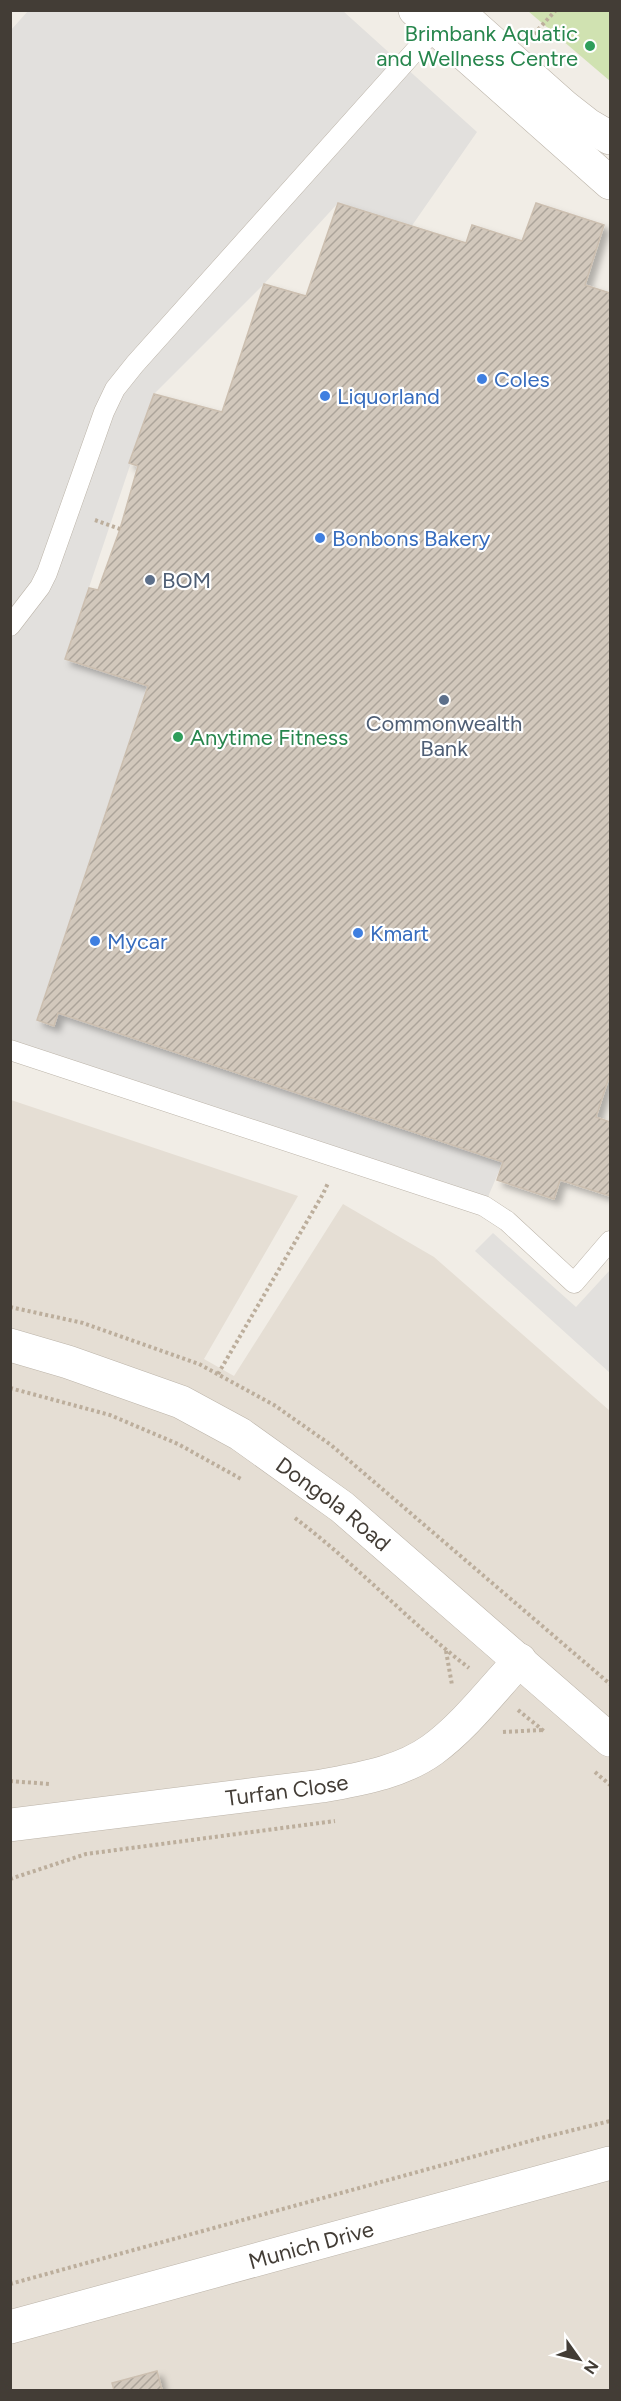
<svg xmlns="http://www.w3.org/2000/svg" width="621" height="2401" viewBox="0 0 621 2401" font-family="Figtree,sans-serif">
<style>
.residential{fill:#e5ded4}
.pitch{fill:#d0e2b1}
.parking{fill:#e2e0dd}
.building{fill:url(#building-hatch);stroke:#ccbfb0;stroke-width:1.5;filter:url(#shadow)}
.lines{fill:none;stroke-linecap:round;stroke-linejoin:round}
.lane-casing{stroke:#bcb4a9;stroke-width:21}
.street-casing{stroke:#bcb4a9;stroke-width:34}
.path{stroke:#bcae9c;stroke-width:4;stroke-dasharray:3 3;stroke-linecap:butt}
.lane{stroke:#fff;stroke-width:20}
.street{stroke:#fff;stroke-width:33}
.leisure-dot{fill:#2e9e5b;stroke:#fff;stroke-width:2}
.shop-dot{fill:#3f7fe0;stroke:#fff;stroke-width:2}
.service-dot{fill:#5c6f8a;stroke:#fff;stroke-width:2}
.labels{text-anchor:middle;stroke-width:4.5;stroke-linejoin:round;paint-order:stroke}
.leisure-label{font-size:22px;fill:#27864d;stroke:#fff;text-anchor:end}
.shop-label{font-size:22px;fill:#366cbe;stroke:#fff;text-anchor:start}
.service-label{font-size:22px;fill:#4e5e75;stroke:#fff;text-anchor:start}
.street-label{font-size:22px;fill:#433d36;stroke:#fff}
</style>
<defs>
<pattern id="building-hatch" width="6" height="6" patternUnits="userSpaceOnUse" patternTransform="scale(1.5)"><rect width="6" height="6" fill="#d2c8bc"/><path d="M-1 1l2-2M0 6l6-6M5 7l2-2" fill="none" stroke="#aca49a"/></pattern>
<filter id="shadow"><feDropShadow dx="5.5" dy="5.5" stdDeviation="3" flood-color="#0004"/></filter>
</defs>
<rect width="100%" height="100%" fill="#f1ede6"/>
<polygon class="residential" points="11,1100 298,1196 204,1359 234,1376 343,1204 434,1257 610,1411 610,2390 11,2390"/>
<polygon class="pitch" points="528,11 610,11 610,81"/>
<g class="parking">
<polygon points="28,11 343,11 477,132 411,227 338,203 264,284 154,394 65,659 148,686 54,1026 58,1013 503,1162 484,1206 11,1051 11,30"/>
<polygon points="493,1233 576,1307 610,1270 610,1373 475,1251"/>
</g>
<g class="building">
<polygon points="338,203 466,243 472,225 522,241 536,203 604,225 585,285 610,293 610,1074 596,1117 610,1122 610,1196 560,1180 554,1199 497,1180 503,1162 58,1013 54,1026 37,1020 148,686 65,659 89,588 98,590 120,529 138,466 129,463 154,394 222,412 264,284 306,296"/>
<polygon points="157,2371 162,2390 114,2390 112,2383"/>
</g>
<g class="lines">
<g class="lane-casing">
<g id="lane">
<polyline points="10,626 40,587 47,573 104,412 115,389 135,364 441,22"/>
<polyline points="10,1050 484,1206 507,1221 574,1283 610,1241"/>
</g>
</g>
<g class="street-casing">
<g id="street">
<polyline points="415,10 610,183"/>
<polyline points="456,10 565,107 588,125 610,138"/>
<path id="s1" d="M10,1345l58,17 113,40 59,32 102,73 268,233"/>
<path id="s2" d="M10,1825l312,-39c37,-7 78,-13 110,-36 33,-24 60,-60 88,-90"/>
<path id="s3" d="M10,2327l600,-164"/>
</g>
</g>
<g class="path">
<polyline points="534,34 556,10"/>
<polyline points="95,520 120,529"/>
<polyline points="10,1307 83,1323 199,1364 274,1405 331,1445 610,1684"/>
<polyline points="218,1374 323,1194 328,1183"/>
<polyline points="10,1388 110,1415 178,1444 243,1480"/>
<path d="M295,1518c61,46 113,103 174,150"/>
<polyline points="446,1651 452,1685"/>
<polyline points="518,1710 545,1732"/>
<polyline points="503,1732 542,1730"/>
<polyline points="595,1772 610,1785"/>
<polyline points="10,1781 49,1784"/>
<polyline points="10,1879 86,1854 335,1821"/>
<polyline points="10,2284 541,2138 610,2121"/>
</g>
<use href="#lane" class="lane"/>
<use href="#street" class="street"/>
</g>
<g class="leisure-dot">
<circle cx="590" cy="46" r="6"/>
<circle cx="178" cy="737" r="6"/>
</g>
<g class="shop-dot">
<circle cx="482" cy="379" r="6"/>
<circle cx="325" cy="396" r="6"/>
<circle cx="320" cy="538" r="6"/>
<circle cx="358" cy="933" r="6"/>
<circle cx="95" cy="941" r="6"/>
</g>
<g class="service-dot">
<circle cx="150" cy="580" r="6"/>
<circle cx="444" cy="700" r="6"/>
</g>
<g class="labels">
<g class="leisure-label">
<text x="578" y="41">Brimbank Aquatic<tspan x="578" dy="25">and Wellness Centre</tspan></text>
<text x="190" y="745" text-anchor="start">Anytime Fitness</text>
</g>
<g class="shop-label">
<text x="494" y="387">Coles</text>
<text x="337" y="404">Liquorland</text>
<text x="332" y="546">Bonbons Bakery</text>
<text x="370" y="941">Kmart</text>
<text x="107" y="949">Mycar</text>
</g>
<g class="service-label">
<text x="162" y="588">BOM</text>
<text x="444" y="731" text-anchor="middle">Commonwealth<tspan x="444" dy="25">Bank</tspan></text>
</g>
<g class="street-label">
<text dy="8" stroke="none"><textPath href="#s1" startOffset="364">Dongola Road</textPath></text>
<text dy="8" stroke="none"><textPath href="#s2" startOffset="279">Turfan Close</textPath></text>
<text dy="8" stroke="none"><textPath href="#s3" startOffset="312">Munich Drive</textPath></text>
</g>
</g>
<rect width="621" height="2401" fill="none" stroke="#433d36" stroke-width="24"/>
<g transform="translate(579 2359) rotate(124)" stroke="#ffffff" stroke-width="4.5" paint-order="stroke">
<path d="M0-4.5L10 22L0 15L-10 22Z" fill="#433d36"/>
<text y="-9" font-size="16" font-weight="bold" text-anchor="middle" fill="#433d36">N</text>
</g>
</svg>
